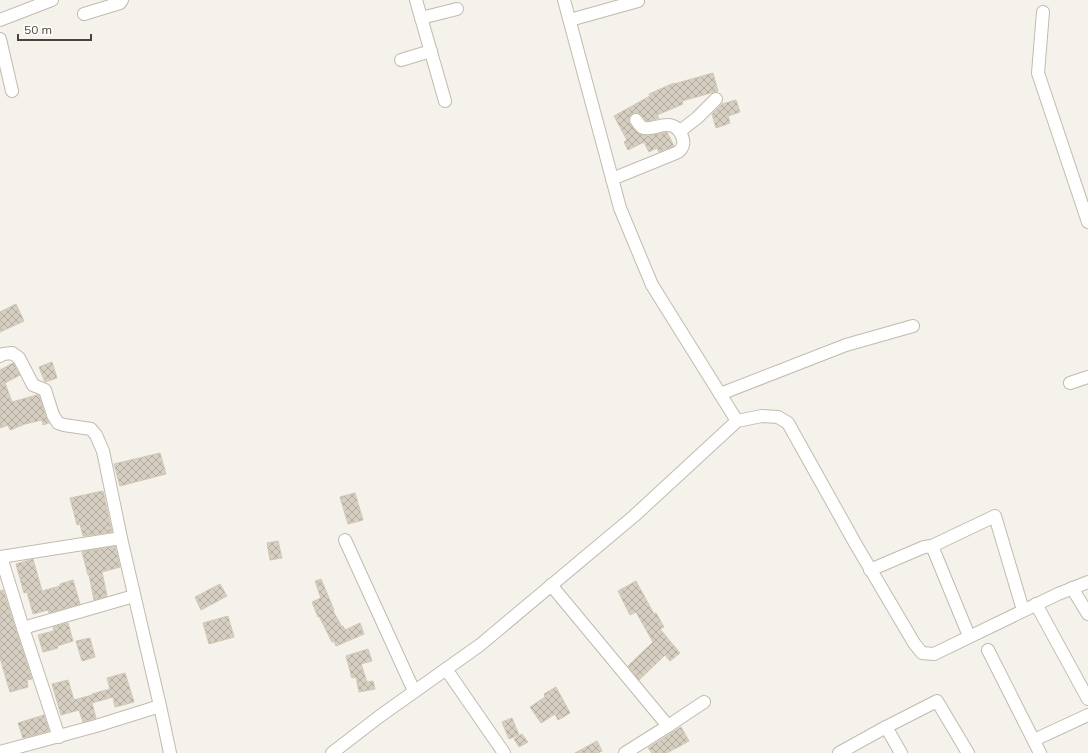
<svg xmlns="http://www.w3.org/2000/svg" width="1088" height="753" viewBox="0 0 1088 753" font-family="Mulish,sans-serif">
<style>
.building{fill:url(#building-cross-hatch);stroke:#d1c7b4}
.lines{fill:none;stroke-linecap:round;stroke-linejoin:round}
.minor-casing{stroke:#c0bbae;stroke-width:14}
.minor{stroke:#fff;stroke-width:12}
</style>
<defs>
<pattern id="building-cross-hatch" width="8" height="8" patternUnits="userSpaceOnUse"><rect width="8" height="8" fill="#d6cfc1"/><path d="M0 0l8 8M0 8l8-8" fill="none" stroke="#b0aa9e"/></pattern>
</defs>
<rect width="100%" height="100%" fill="#f5f2eb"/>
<g class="building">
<polygon points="713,73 718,91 682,101 683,104 657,115 659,118 651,121 646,121 639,113 636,113 632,114 629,117 629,120 630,124 638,133 642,135 649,136 667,132 674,146 659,152 657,148 649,152 644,142 628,150 624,142 627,140 614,116 650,96 649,94 674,83 674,84"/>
<polygon points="736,100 740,112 728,116 730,123 716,128 712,114 722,104"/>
<polygon points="16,304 24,321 0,332 0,312"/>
<polygon points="52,362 57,378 45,382 39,367"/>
<polygon points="13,363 20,375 5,383 12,402 37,395 39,396 46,417 49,423 43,425 42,420 25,424 10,430 8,425 0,428 0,370"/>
<polygon points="160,453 166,474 120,486 114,464"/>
<polygon points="103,491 112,532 83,536 80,524 77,525 70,498"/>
<polygon points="355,493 363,520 348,524 340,497"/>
<polygon points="278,541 282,558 270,560 267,543"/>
<polygon points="115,546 120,567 102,572 107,596 94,600 89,575 88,575 82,552"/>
<polygon points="33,559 42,591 60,586 60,584 73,580 80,604 49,613 48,610 33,614 27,592 24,593 16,564"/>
<polygon points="321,579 334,610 333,611 342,627 343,626 345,630 360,623 364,634 336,646 334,641 332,642 319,616 318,617 312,602 321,598 315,581"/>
<polygon points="636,581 654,614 656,613 664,627 660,629 680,653 670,661 665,655 639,680 628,666 653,642 636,612 630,615 618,591"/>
<polygon points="220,584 227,596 201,610 195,597"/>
<polygon points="3,590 32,679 27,680 28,687 10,692 0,658 0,591"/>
<polygon points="228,616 234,637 209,644 203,623"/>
<polygon points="68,623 73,641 57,646 58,648 43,652 38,635 54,631 53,627"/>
<polygon points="90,638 95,657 82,661 76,641"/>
<polygon points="368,649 372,661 361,664 367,682 373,681 375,689 359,692 356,677 352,678 346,656"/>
<polygon points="125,673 134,702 115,707 113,697 92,703 96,718 83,722 79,710 61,715 52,684 68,680 74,700 92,695 92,694 110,689 107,678"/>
<polygon points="556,687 570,713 558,720 555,714 541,723 530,707 545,697 544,694"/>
<polygon points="44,715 49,731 23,738 18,723"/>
<polygon points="512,718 519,735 509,739 502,722"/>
<polygon points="681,727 689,741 667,753 652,753 648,748"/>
<polygon points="522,734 528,742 519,747 514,739"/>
<polygon points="597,741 602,751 598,753 575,753"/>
</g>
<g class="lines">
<g class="minor-casing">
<g id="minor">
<polyline points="416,0 445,101"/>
<polyline points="1043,12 1038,73 1088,222"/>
<polyline points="84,14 120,3 122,0"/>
<polyline points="421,18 457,9"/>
<polyline points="0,20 52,0"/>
<polyline points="570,20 638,1"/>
<polyline points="0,39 12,91"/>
<polyline points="401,60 431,51"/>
<polyline points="680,131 697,118 716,99"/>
<path d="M612,179l64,-26c2,-1 4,-2 5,-4 6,-7 -1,-20 -8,-23 -10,-4 -19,4 -28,2 -4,0 -6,-4 -9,-8"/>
<polyline points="0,356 3,354 12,353 19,358 33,385 45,390 53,415 58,423 64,425 91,429 96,435 103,451 121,538"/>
<polyline points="1070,383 1088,377"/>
<polyline points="720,394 846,345 913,326"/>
<polyline points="737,421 762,416 778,417 788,423 855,543 914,643 922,653 934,654 1058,594 1088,582"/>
<polyline points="345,540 414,691"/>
<polyline points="932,546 969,636"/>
<polyline points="0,557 121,538 160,706"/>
<polyline points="1,557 23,628 59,737"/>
<polyline points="870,570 924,547 932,546 995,516 1023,610"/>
<polyline points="551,585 668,726"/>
<polyline points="1072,588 1088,614"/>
<polyline points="1036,604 1088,699"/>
<polyline points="23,628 134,596"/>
<polyline points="988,650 1040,753"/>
<polyline points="446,669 504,753"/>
<polyline points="886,727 901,753"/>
<polyline points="1034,740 1088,715"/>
<polyline points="0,752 96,726 160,706 170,753"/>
<polyline points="332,753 380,716 480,645 634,516 737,421 652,285 620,208 564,0"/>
<polyline points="625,753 668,726 704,702"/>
<polyline points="839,753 886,727 937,701 968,753"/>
</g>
</g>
<use href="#minor" class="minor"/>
</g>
<path d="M18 34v6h73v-6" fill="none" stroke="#494439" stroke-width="2"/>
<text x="24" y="34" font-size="12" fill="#494439" stroke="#ffffff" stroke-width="3" paint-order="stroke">50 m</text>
</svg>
